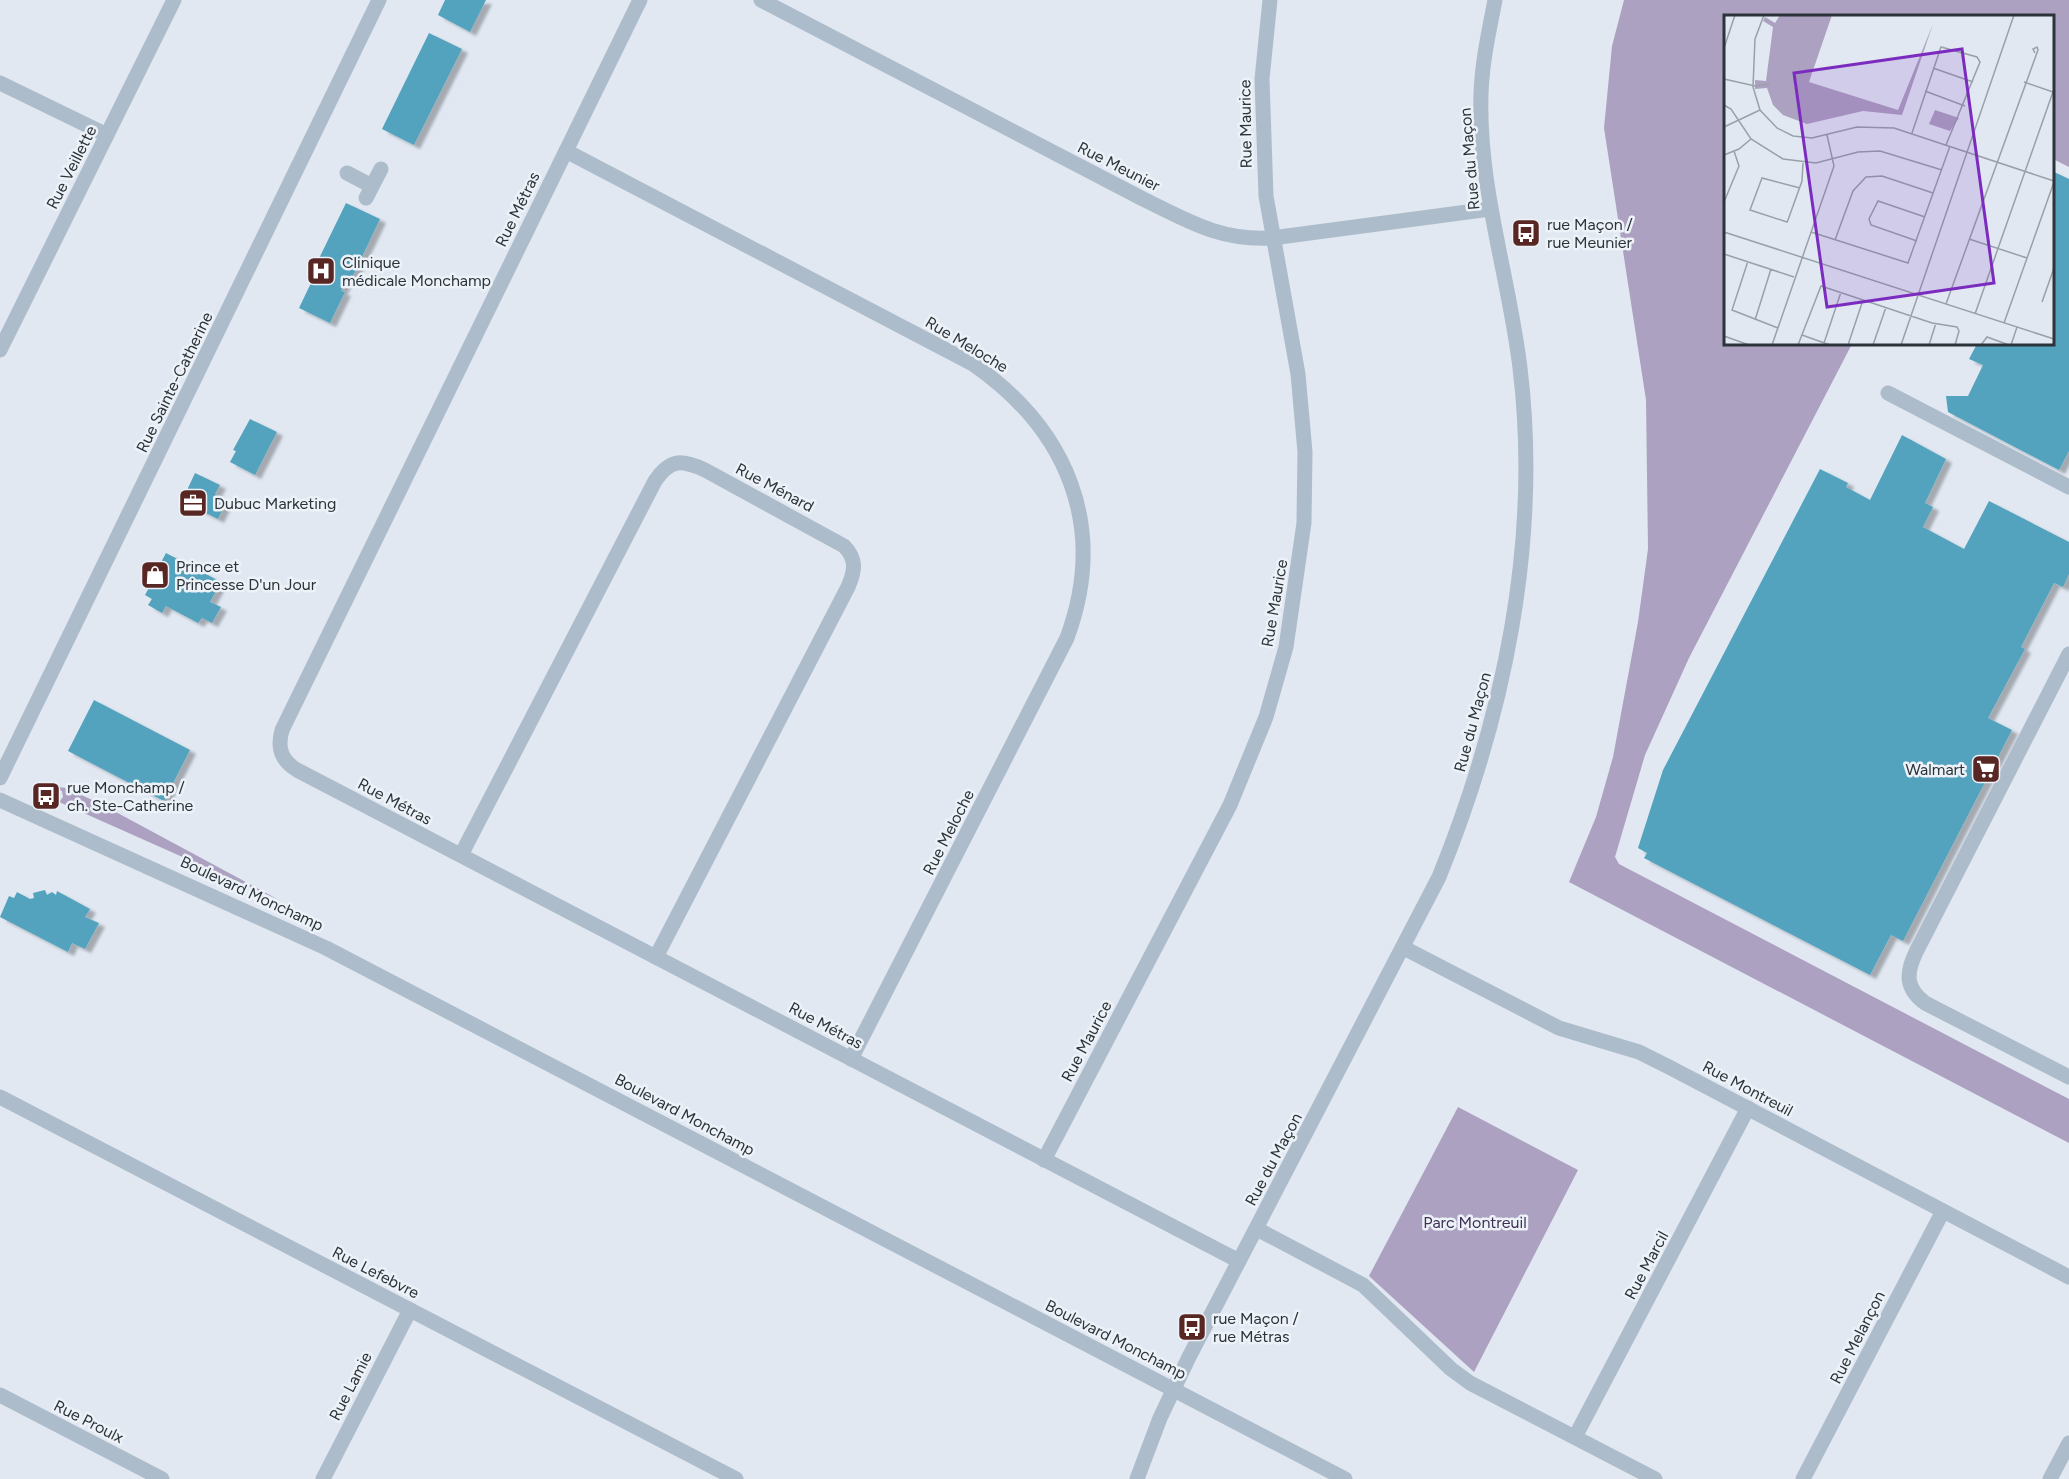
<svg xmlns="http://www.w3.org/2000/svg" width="2069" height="1479" viewBox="0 0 2069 1479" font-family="Figtree,sans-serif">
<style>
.green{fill:#aca1c0}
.building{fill:#52a2be;filter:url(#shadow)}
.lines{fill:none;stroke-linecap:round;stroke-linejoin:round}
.minor{stroke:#adbcca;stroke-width:15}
.labels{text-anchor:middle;stroke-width:5;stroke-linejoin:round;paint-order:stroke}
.street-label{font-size:16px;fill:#2b3438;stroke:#edf2f9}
.poi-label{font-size:16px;fill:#2b3438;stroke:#edf2f9;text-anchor:start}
.park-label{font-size:16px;fill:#3f3055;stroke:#edf2f9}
.inset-road{fill:none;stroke:#98a0a8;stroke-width:1.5}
.view{fill:#7b2cbf;fill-opacity:0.15;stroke:#7b2cbf;stroke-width:3}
.inset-edge{fill:none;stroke:#2b3438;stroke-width:3}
</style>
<defs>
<filter id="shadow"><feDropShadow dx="6" dy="4" stdDeviation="1.5" flood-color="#0004"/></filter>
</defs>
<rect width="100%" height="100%" fill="#e1e8f2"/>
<g class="green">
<polygon points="1624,0 2069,0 2069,167 2053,159 2052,16 1726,16 1726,344 1852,344 1689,658 1645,755 1615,857 1619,864 2069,1099 2069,1143 1569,882 1596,817 1613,757 1638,622 1648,549 1646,400 1604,128 1612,46"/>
<polygon points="51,786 66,788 101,804 279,900 59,802 63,797 62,791"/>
<polygon points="1458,1107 1578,1170 1474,1372 1369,1276"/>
</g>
<g class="building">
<polygon points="445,0 486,0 470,32 438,15"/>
<polygon points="429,33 462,49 414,145 382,129"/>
<polygon points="2052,171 2069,179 2069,451 2059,470 1948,412 1946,396 1968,396 1983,365 1969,359 1977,344 2052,344"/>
<polygon points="346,203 380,219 350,282 347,280 341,291 345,292 330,323 299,308 312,281 309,279"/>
<polygon points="250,419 277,432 255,475 230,462 236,451 233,450"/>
<polygon points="1902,435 1946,459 1925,503 1933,507 1923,527 1964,549 1989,501 2069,542 2069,574 2063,587 2054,583 2021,647 2025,649 1988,718 2012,730 1903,941 1891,935 1870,975 1644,858 1647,853 1638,848 1663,770 1820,469 1848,483 1846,487 1870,500"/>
<polygon points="195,473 220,485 215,494 227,500 218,519 182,501"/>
<polygon points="166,553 221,582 210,602 221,607 212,623 202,618 198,623 166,606 162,613 148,605 152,599 145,595 153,580 148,578 154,568 157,570"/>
<polygon points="94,700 190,750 164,801 68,751"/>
<polygon points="45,890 47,895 52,892 56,895 57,891 90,909 85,917 99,923 85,949 72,943 68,952 0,917 9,896 14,898 17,892 30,899 34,898 33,893"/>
</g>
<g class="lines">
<g class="minor">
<path d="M640,0l-358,730c-5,18 -1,30 15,40l942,491"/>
<path d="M761,0l382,199c45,22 77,42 129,39l218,-29"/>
<polyline points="0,83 107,135"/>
<path d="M566,151l407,213c95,66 135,163 94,274l-216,421"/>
<polyline points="347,173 372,186"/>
<polyline points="366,198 381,169"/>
<polyline points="0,350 174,0"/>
<polyline points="1888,393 2069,487"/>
<path d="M2069,654l-153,298c-10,21 -11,36 9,51l144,74"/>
<polyline points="0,778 379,0"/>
<polyline points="0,800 326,948 1345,1479"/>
<path d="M461,855l194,-374c15,-22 26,-22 50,-11l139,76c13,13 11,25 4,41l-192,370"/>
<polyline points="1404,948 1559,1028 1639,1052 1669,1067 2069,1277"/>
<polyline points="0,1097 736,1479"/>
<polyline points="1044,1160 1230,805 1266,717 1286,647 1304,523 1305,452 1298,374 1266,196 1262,79 1270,0"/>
<polyline points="1257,1229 1363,1285 1451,1369 1470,1383 1655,1479"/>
<polyline points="0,1395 162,1479"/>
<polyline points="1575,1437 1748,1108"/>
<polyline points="323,1479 410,1310"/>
<path d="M1137,1479l23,-61 29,-61 250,-480c65,-160 102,-336 81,-509 -11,-92 -42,-181 -39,-274 1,-32 8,-63 14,-94"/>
<polyline points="1803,1479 1943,1211"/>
<polyline points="2050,1479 2069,1443"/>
</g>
</g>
<defs>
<g id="bus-square" transform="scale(1.5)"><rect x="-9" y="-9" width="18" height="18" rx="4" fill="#582723" stroke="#edf2f9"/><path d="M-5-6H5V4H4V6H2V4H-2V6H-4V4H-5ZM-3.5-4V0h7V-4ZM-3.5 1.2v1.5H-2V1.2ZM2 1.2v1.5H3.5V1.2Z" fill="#fff"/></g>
<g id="hospital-square" transform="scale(1.5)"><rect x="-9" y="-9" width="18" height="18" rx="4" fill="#582723" stroke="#edf2f9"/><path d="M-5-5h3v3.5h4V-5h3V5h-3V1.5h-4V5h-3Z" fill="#fff"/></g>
<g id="office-square" transform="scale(1.5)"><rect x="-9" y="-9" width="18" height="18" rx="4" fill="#582723" stroke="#edf2f9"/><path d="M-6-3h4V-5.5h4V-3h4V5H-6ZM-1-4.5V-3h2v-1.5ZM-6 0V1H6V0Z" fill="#fff"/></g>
<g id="shop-square" transform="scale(1.5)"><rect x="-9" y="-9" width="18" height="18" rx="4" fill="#582723" stroke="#edf2f9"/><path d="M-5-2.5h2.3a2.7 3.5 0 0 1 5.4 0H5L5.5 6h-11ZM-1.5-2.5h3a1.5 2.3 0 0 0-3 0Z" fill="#fff"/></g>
<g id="supermarket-square" transform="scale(1.5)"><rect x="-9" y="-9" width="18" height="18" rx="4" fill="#582723" stroke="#edf2f9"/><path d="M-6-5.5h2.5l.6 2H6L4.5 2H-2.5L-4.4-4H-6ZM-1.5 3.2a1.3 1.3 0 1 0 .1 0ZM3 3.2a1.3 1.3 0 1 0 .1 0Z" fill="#fff"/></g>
</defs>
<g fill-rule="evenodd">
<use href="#bus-square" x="1526" y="233"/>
<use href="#hospital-square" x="321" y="271"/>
<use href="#office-square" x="193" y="503"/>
<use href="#shop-square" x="155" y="575"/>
<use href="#supermarket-square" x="1986" y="769"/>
<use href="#bus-square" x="46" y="796"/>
<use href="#bus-square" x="1192" y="1327"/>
</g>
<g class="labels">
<g class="street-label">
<text transform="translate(1245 124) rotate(-91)" y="6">Rue Maurice</text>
<text transform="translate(1469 159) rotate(-95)" y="6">Rue du Maçon</text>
<text transform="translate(1119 166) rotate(27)" y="6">Rue Meunier</text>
<text transform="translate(71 167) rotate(-63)" y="6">Rue Veillette</text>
<text transform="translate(517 209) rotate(-64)" y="6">Rue Métras</text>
<text transform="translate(967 344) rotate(31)" y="6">Rue Meloche</text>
<text transform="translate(174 382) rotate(-64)" y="6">Rue Sainte-Catherine</text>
<text transform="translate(775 487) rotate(28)" y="6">Rue Ménard</text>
<text transform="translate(1274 603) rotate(-80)" y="6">Rue Maurice</text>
<text transform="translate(1472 722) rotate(-75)" y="6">Rue du Maçon</text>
<text transform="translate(395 801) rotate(28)" y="6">Rue Métras</text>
<text transform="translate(948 832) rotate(-63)" y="6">Rue Meloche</text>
<text transform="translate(252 893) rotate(25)" y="6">Boulevard Monchamp</text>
<text transform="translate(826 1025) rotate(28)" y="6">Rue Métras</text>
<text transform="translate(1086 1041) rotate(-62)" y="6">Rue Maurice</text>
<text transform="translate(1748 1088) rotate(28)" y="6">Rue Montreuil</text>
<text transform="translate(685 1114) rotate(28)" y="6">Boulevard Monchamp</text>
<text transform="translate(1273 1159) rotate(-62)" y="6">Rue du Maçon</text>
<text transform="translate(1646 1265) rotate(-62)" y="6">Rue Marcil</text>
<text transform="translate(376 1272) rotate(27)" y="6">Rue Lefebvre</text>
<text transform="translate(1857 1337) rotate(-63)" y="6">Rue Melançon</text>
<text transform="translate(1116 1339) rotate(27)" y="6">Boulevard Monchamp</text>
<text transform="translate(350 1386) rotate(-63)" y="6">Rue Lamie</text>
<text transform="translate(89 1421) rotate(27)" y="6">Rue Proulx</text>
</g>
<g class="poi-label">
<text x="1547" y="230">rue Maçon /<tspan x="1547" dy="18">rue Meunier</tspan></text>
<text x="342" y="268">Clinique<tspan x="342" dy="18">médicale Monchamp</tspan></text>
<text x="214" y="509">Dubuc Marketing</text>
<text x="176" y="572">Prince et<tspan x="176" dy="18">Princesse D'un Jour</tspan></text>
<text x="1965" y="775" text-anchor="end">Walmart</text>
<text x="67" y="793">rue Monchamp /<tspan x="67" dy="18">ch. Ste-Catherine</tspan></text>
<text x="1213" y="1324">rue Maçon /<tspan x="1213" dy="18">rue Métras</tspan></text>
</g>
<g class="park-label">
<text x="1475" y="1228">Parc Montreuil</text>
</g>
</g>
<g transform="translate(1724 15)">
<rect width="330" height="330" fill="#e1e8f2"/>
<path d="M56,0h52l-23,67 89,28 35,-86 -31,91 -39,-4 -56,13 -24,-9 -10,-10 -6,-17 -12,1v-9l11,1 7,-54 -10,-6 2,-4 10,6zM211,95l24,8 -9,13 -21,-7z" fill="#aca1c0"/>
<path class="inset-road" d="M40,0l-9,24 -2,48 7,23 17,18 16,8 19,2 45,-11 37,1 160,53M0,33l11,-33M209,53l40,14M0,64l31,7 14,-2M300,67l29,10M201,76l40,15M0,90l7,4 20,30 32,20 33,4 42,-11 22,-1 62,19M0,112l36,-17M188,118l29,-86 36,10 3,5 -34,83M0,140l15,-6 12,-10M76,173l-38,-10 -12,32 37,12 1,-2 14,-39 1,-18M0,187l15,-36 -5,-15M0,217l330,107M87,217l97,31 42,-117M245,224l58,19M111,225l18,-49 13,-14 16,-1 51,17M193,226l-46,-16 -2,-6 9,-18 47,16M0,239l70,23M24,246l-16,49 46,18M318,287l12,-34M222,289l92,-254 -1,-3 -4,2 2,4M251,299l79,-225M31,305l16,-51M280,308l50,-141M78,320l28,10M0,321l25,9M100,328l17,-51M48,330l62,-179 -7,-31M74,330l23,-59 111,37 25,4 2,4 -4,14M124,330l15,-45M149,330l13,-38M177,330l113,-330M205,330l7,-22M257,330l6,-8 22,8M287,330l6,-18"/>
<path class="view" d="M238,34l32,234 -167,24 -33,-234z"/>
<rect width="330" height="330" class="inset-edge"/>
</g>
</svg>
